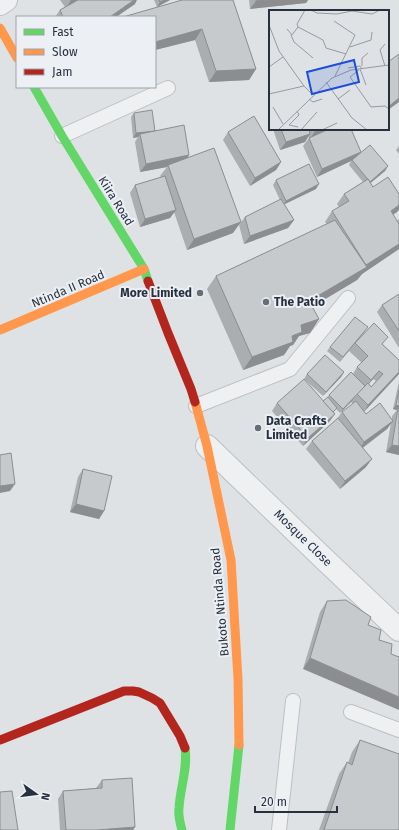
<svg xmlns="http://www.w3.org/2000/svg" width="399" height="830" viewBox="0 0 399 830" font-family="'Fira Sans',sans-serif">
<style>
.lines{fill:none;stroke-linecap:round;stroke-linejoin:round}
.lane-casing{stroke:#bdc0c3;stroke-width:16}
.street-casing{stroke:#bdc0c3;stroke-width:24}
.lane{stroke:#eef0f2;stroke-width:14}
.street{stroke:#eef0f2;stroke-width:22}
.fast{stroke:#63d668;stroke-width:9}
.slow{stroke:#ff974d;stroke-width:9}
.jam{stroke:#b3261e;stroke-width:9}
.wall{fill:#abaeb0;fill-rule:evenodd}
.shaded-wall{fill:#8b8d90}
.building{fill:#c7cacd;stroke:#8b8d90}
.poi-dot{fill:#676e78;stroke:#ecf0f5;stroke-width:1.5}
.labels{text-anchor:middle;stroke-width:4;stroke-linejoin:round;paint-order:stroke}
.street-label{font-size:12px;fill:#26303e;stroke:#ecf0f5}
.poi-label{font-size:12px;font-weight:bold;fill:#26303e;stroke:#ecf0f5;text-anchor:start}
.inset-road{fill:none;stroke:#959ba2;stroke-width:1}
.view{fill:#1d4ed8;fill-opacity:0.15;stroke:#1d4ed8;stroke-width:2}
.inset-edge{fill:none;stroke:#26303e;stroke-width:2}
</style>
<rect width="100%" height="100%" fill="#dfe2e5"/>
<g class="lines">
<g class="lane-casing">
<g id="lane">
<polyline points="62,136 168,88"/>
<polyline points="196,406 290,369 348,298"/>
<polyline points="351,712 399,730"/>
<polyline points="279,830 293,701"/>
</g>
</g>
<g class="street-casing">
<g id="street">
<polyline points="0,4 6,0"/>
<polyline points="207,446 321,556 399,630"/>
</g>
</g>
<use href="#lane" class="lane"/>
<use href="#street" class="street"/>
<g class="fast">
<polyline points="34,87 62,136 144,269 148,281"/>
<path d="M182,830c-2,-7 -4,-14 -3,-22 1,-20 9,-39 6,-60"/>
<polyline points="230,830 239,745"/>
</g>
<g class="slow">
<polyline points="0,28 17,58"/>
<polyline points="0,330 144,269"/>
<polyline points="195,402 207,446 231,560 238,679 239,745"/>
</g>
<g class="jam">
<polyline points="148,281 168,333 191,389 195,402"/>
<polyline points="0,740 124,691 133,691 139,692 152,698 160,703 180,736 185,748"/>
</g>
</g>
<g class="wall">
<polygon points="60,0 77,0 135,4 116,17 55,17 60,10 65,7"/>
<polygon points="154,0 170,0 157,7"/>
<polygon points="182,0 256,69 249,80 209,82 195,40 155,50 155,17"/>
<polygon points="249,0 308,0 306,3 250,9"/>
<polygon points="134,113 155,131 189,155 188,158 233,233 187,250 174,212 170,218 140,227 130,193 135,185 161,177 160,176 167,167 140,172 135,142 138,137 133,138 131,117"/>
<polygon points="273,129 351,129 359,154 388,166 385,171 370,183 373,187 397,212 393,215 397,221 399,219 399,249 362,274 357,280 312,307 319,319 310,333 299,336 293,345 290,346 284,355 243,370 207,289 216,276 327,224 325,222 332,211 339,207 337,204 344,194 363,182 349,165 351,161 317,177 303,146 309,138 308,136 305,142 280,150"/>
<polygon points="228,132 281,162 276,170 250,186 223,140"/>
<polygon points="399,146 399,154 396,150"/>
<polygon points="276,180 316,189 284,204 294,220 288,228 244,244 239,225 245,217 280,200 273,185"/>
<polygon points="399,294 399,348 377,312 382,305"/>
<path d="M365,332l-9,10 27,3 16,15v14l-35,37 2,3 26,5v-3l5,-6 -4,-1 6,-28v74l-13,-3 5,-29 -4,6 -24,19 3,19 -26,22 -34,-40 6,-8 24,-21 6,-8 11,-8 -2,-2 1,-1 -12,12 -4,-4 -3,4 2,1 -6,8 -26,24 -31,-35 5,-8 46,-2 3,-2 3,-4 24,-21 4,-7 5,-4 -13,-12 5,-6 -14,17 -13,-11 3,-4zM373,379l3,2 -5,6 -2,-3z"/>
<polygon points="344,372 341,377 323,396 304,379 307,374"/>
<polygon points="83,469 104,511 99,519 70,512 78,477"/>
<polygon points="327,601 368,625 391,654 303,669 320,612"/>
<polygon points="360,740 399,830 319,830 339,774 347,762 348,763 352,752"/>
<polygon points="102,780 135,827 133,830 60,830 58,799 63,791 96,788"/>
</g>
<g class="shaded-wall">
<polygon points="71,0 77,0 66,8"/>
<polygon points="134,0 137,0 135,4 116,17 110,17"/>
<polygon points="165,0 170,0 157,7 160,2"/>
<polygon points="268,0 308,0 306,3 250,9 256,1"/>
<polygon points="202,29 195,40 155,50 155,42"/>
<polygon points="256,69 249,80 209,82 216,71"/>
<polygon points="399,98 399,102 388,110 388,107"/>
<polygon points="320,129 334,129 310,139 315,131"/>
<polygon points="155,131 140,134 138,137 133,138 136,133"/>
<polygon points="310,134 305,142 280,150 286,142"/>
<polygon points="361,152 356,160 352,160 351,161 317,177 322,169"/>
<polygon points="189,155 184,163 168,165 167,167 140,172 146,164"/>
<polygon points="281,162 276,170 250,186 255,178"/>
<polygon points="388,166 385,171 367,186 370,182"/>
<polygon points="319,184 316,189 283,205 286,201"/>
<polygon points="399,205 399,210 397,212 383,221 391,211"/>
<polygon points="176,210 170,218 140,227 145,219"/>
<polygon points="294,220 288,228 244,244 250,236"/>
<polygon points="241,222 233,233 187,250 194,239"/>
<polygon points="399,244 399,249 362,274 357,280 300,314 309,301"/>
<polygon points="319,319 310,333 299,336 293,345 290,346 284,355 243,370 252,357 301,325"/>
<polygon points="379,371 373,379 365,388 371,380"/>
<polygon points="344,372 341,377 323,396 326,392"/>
<polygon points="399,372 399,374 363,413 368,405"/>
<polygon points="355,396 352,401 340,413 343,409"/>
<polygon points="396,405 399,406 399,411 398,408 397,410 393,409"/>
<polygon points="335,414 329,422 303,446 308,438"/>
<polygon points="393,421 387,429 359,450 364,442"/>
<polygon points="392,445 399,446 399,455 386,452"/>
<polygon points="372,459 366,467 340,489 345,481"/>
<polygon points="15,484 10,491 0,493 0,486"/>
<polygon points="76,504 104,511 99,519 70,512"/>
<polygon points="310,658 399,697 399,710 303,669"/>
<polygon points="135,827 133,830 97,830"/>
</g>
<g class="building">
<polygon points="78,0 134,0 110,17 63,17 60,10"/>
<polygon points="159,0 165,0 160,2"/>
<polygon points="182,0 233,0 256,69 216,71 202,29 155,42 155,17 123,17"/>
<polygon points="256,0 268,0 256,1"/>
<polygon points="399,54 399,98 388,107 388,62"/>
<polygon points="152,110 155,131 136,133 134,113"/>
<polygon points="254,116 281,162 255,178 228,132"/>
<polygon points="184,125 189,155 146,164 140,134"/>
<polygon points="281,129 309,129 310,134 286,142"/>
<polygon points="314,129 320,129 315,131"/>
<polygon points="329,129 351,129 361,152 322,169 309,138"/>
<polygon points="370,145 388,166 370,182 352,160"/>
<polygon points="214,148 241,222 194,239 168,165"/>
<polygon points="309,164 319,184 286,201 276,180"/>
<polygon points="165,176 176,210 145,219 135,185"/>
<polygon points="388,177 399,194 399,205 391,211 399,224 399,244 366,265 332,211 349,201 344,194 368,179 373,187"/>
<polygon points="281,199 294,220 250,236 245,217"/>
<polygon points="335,220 367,267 309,301 319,319 301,325 302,332 292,336 293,342 252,357 216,276"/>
<polygon points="399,294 399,331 382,305"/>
<polygon points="355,317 368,327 343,357 330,347"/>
<polygon points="374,323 388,337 382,344 399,360 399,372 368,405 357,394 368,383 371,387 383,374 379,371 371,380 357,367 368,356 355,343"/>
<polygon points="325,355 344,372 326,392 307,374"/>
<polygon points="351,372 365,386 343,409 329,395"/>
<polygon points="304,379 335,414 308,438 277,403"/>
<polygon points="399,390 399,406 396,405"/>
<polygon points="328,397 337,408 333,412 323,401"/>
<polygon points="356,401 366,414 380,403 393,421 364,442 342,412"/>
<polygon points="398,408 399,408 399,446 392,445"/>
<polygon points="338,418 372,459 345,481 312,441"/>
<polygon points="11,453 15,484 0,486 0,455"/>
<polygon points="83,469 112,476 104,511 76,504"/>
<polygon points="346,600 371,617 368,625 381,630 379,640 392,644 391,654 399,657 399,697 310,658 327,601"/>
<polygon points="360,740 399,754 399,830 324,830 347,762 352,765"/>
<polygon points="132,778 135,827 97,830 66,830 63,791 102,788 102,780"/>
<polygon points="12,791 18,830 0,830 0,792"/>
</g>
<g class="poi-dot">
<circle cx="200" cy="293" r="4"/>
<circle cx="266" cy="302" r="4"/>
<circle cx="258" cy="428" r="4"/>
</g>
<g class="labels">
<g class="street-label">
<text transform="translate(116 201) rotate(58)" y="4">Kiira Road</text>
<text transform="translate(68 289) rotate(-23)" y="4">Ntinda II Road</text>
<text transform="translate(303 538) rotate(44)" y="4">Mosque Close</text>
<text transform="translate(220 602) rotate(-95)" y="4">Bukoto Ntinda Road</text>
</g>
<g class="poi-label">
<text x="192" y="297" text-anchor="end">More Limited</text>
<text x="274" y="306">The Patio</text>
<text x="266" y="425">Data Crafts<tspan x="266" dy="14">Limited</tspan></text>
</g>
</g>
<g transform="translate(269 10)">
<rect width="120" height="120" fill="#dfe2e5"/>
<path class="inset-road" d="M36,0l-8,14 1,3 25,13 3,8 20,6M42,0l6,3 20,1 15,-3 20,3 8,-4M65,11l21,14 -20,41M0,15l10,26 25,35 9,9M18,19l5,6 6,-8M22,25l3,7 19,16M81,37l21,-7 1,-8M93,56v-8l6,-5M116,56l-5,-16 5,-6M0,57l14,-10M79,58l12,-2 2,3M91,59l6,16M90,60l-9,7 21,30 14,-1 4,3M57,72l26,36 15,12M0,84l35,-8M40,89l4,3 9,-3M69,89l12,-9M4,97l10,17M28,101l2,4 -10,10 9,2M9,120l54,-52 19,-8 38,-5M32,120l16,-18M53,120l15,-7"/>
<path class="view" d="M85,50l5,22 -47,12 -5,-22z"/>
<rect width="120" height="120" class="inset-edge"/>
</g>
<rect x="16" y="16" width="140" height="72" fill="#ecf0f5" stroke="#9da3ac"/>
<rect x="24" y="29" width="20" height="6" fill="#63d668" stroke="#9da3ac"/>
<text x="52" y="36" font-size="12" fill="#26303e">Fast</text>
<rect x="24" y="49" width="20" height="6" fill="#ff974d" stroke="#9da3ac"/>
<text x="52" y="56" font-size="12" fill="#26303e">Slow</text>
<rect x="24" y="69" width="20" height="6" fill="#b3261e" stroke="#9da3ac"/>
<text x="52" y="76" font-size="12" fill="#26303e">Jam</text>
<g transform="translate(36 794) rotate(104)" stroke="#ecf0f5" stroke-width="3" paint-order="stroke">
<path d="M0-3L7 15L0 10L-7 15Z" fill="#26303e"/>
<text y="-6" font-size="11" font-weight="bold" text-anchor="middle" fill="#26303e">N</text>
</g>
<path d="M255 806v6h82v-6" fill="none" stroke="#26303e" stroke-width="2"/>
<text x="261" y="806" font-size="12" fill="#26303e" stroke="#ecf0f5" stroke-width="3" paint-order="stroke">20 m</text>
</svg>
